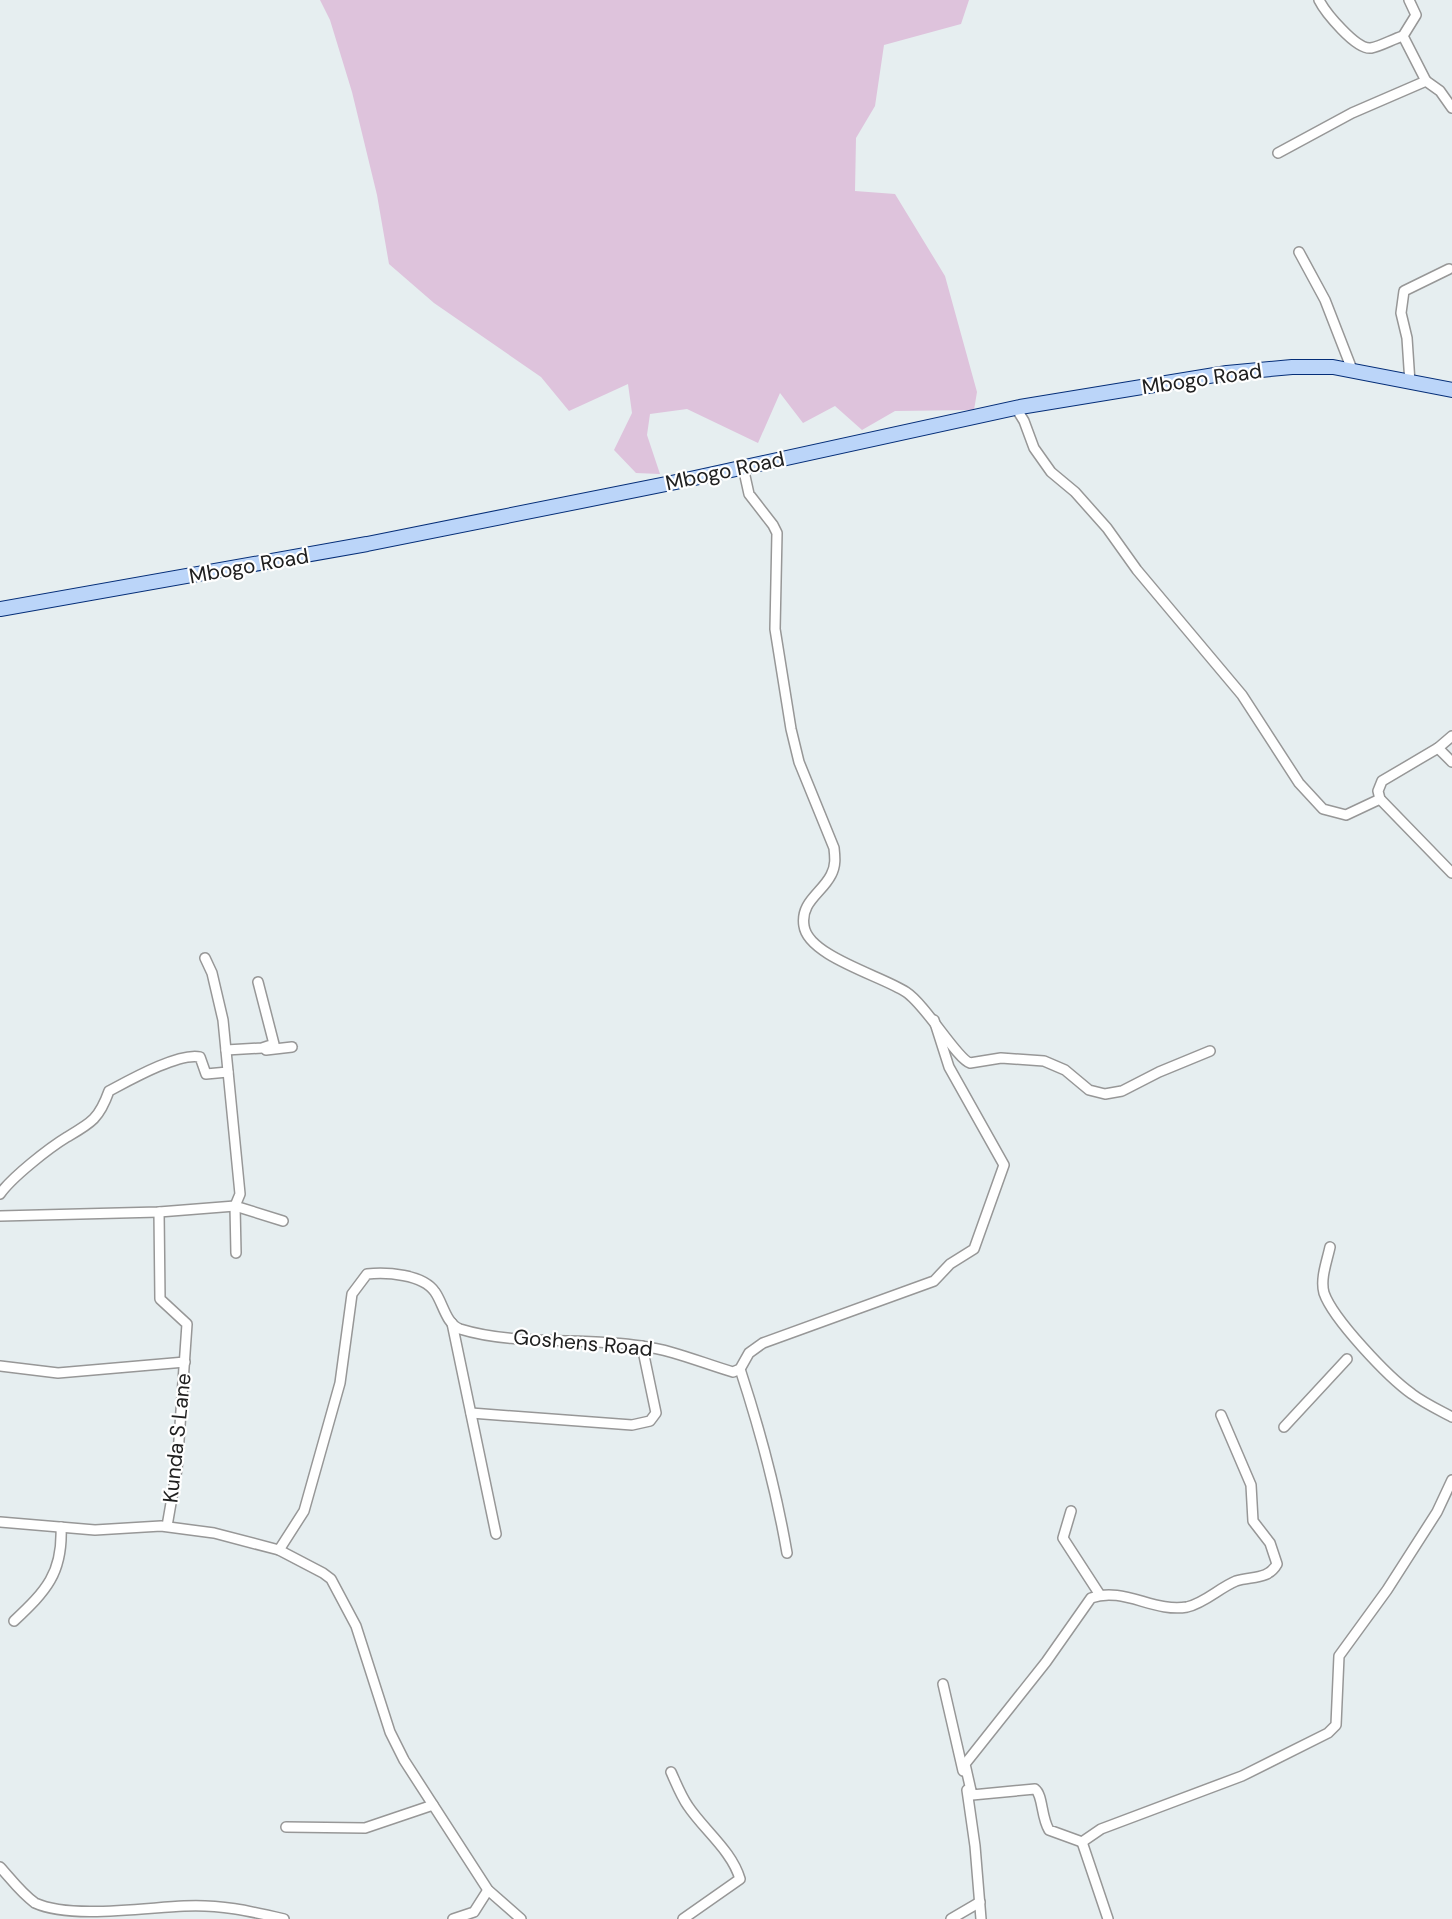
<svg xmlns="http://www.w3.org/2000/svg" width="1452" height="1919" viewBox="0 0 1452 1919" font-family="'DM Sans',sans-serif">
<style>
.wetland{fill:#dec3dc}
.lines{fill:none;stroke-linecap:round;stroke-linejoin:round}
.minor-casing{stroke:#979797;stroke-width:12}
.secondary-casing{stroke:#052e78;stroke-width:16}
.minor{stroke:#fff;stroke-width:9}
.secondary{stroke:#bbd5f9;stroke-width:14}
.labels{text-anchor:middle;stroke-width:4.5;stroke-linejoin:round;paint-order:stroke}
.street-label{font-size:21px;fill:#202020;stroke:#fff}
</style>
<rect width="100%" height="100%" fill="#e6eef0"/>
<polygon class="wetland" points="320,0 969,0 961,24 884,45 875,106 856,138 855,191 895,194 945,276 977,392 974,410 895,411 862,430 835,406 803,423 780,393 758,443 687,409 650,414 647,435 660,474 636,473 614,450 632,413 628,384 569,411 541,377 434,303 389,264 377,195 352,92 330,20"/>
<g class="lines">
<g class="minor-casing">
<g id="minor">
<polyline points="1403,36 1416,15 1409,0"/>
<polyline points="1426,81 1440,91 1452,108"/>
<path d="M1278,153l74,-40 74,-32 -23,-45c-10,3 -22,10 -32,12 -15,2 -46,-36 -52,-48"/>
<polyline points="1299,252 1325,300 1353,372"/>
<polyline points="1410,383 1407,338 1401,313 1404,291 1449,269"/>
<polyline points="1016,408 1024,421 1034,448 1051,472 1075,492 1107,528 1137,570 1242,695 1299,783 1323,809 1346,815 1380,799"/>
<path d="M743,467l6,27 24,31 4,8 -2,96 16,100 8,33 35,86c1,9 2,18 -3,27 -9,18 -31,27 -27,51 4,30 78,50 102,66 20,13 51,67 64,71l31,-5 43,3 21,9 24,20 16,4 17,-3 37,-19 51,-21"/>
<polyline points="1452,736 1438,748 1382,781 1378,791 1380,799 1452,873"/>
<polyline points="1438,748 1452,762"/>
<polyline points="205,958 212,973 223,1020 240,1194 235,1206 236,1253"/>
<polyline points="226,1050 262,1048 274,1044 258,982"/>
<polyline points="266,1050 292,1047"/>
<path d="M0,1194c12,-17 49,-46 67,-57 24,-14 32,-18 42,-46 19,-10 70,-39 91,-34l6,17 22,-2"/>
<polyline points="159,1212 160,1299 187,1324 177,1469 167,1526"/>
<polyline points="0,1216 159,1212 235,1206 283,1221"/>
<path d="M1330,1247c-3,14 -10,32 -6,46 9,26 64,84 88,101 12,9 27,16 40,23"/>
<polyline points="452,1323 496,1534"/>
<polyline points="0,1366 58,1373 185,1362"/>
<path d="M740,1369c20,61 36,120 47,184"/>
<polyline points="471,1413 632,1425 650,1421 656,1413 642,1346"/>
<path d="M1221,1415l30,70 2,36 17,22 7,21c-9,16 -25,12 -41,17 -17,7 -31,22 -49,26 -33,6 -64,-21 -96,-9l-45,64 -81,102 7,31 63,-6c8,6 6,28 14,41l33,12 19,-13 141,-53 86,-43 8,-8 3,-69 48,-66 50,-78 15,-32"/>
<polyline points="1284,1427 1347,1359"/>
<polyline points="1071,1511 1063,1538 1100,1595"/>
<polyline points="0,1522 95,1530 161,1526 214,1533 279,1550 323,1573 331,1579 356,1626 390,1732 404,1760 488,1890 521,1919"/>
<path d="M279,1550l25,-39 36,-128 12,-89 15,-20c19,-2 56,0 68,18 8,11 11,32 25,37 55,17 123,8 181,17 32,4 61,17 92,26l7,-3 9,-16 14,-10 171,-62 16,-17 24,-15 30,-84 -55,-98 -15,-47"/>
<path d="M14,1621c32,-30 49,-48 47,-94"/>
<polyline points="943,1684 963,1771"/>
<path d="M671,1772c5,11 10,24 17,34 16,24 44,45 52,73l-57,40"/>
<polyline points="967,1790 975,1846 981,1919"/>
<polyline points="286,1827 365,1828 433,1805"/>
<polyline points="1082,1842 1108,1919"/>
<path d="M0,1867c11,12 21,26 35,36 35,16 108,5 149,3 35,-2 66,5 100,13"/>
<polyline points="453,1919 474,1912 488,1890"/>
<polyline points="951,1919 980,1902"/>
</g>
</g>
<g class="secondary-casing">
<polyline id="secondary" points="0,609 367,544 681,481 1020,407 1227,373 1292,367 1333,367 1452,390"/>
</g>
<use href="#minor" class="minor"/>
<use href="#secondary" class="secondary"/>
</g>
<g class="labels">
<g class="street-label">
<text transform="translate(1202 379) rotate(-8)" y="7">Mbogo Road</text>
<text transform="translate(725 471) rotate(-12)" y="7">Mbogo Road</text>
<text transform="translate(249 566) rotate(-10)" y="7">Mbogo Road</text>
<text transform="translate(583 1343) rotate(5)" y="7">Goshens Road</text>
<text transform="translate(177 1438) rotate(-84)" y="7">Kunda S Lane</text>
</g>
</g>
</svg>
